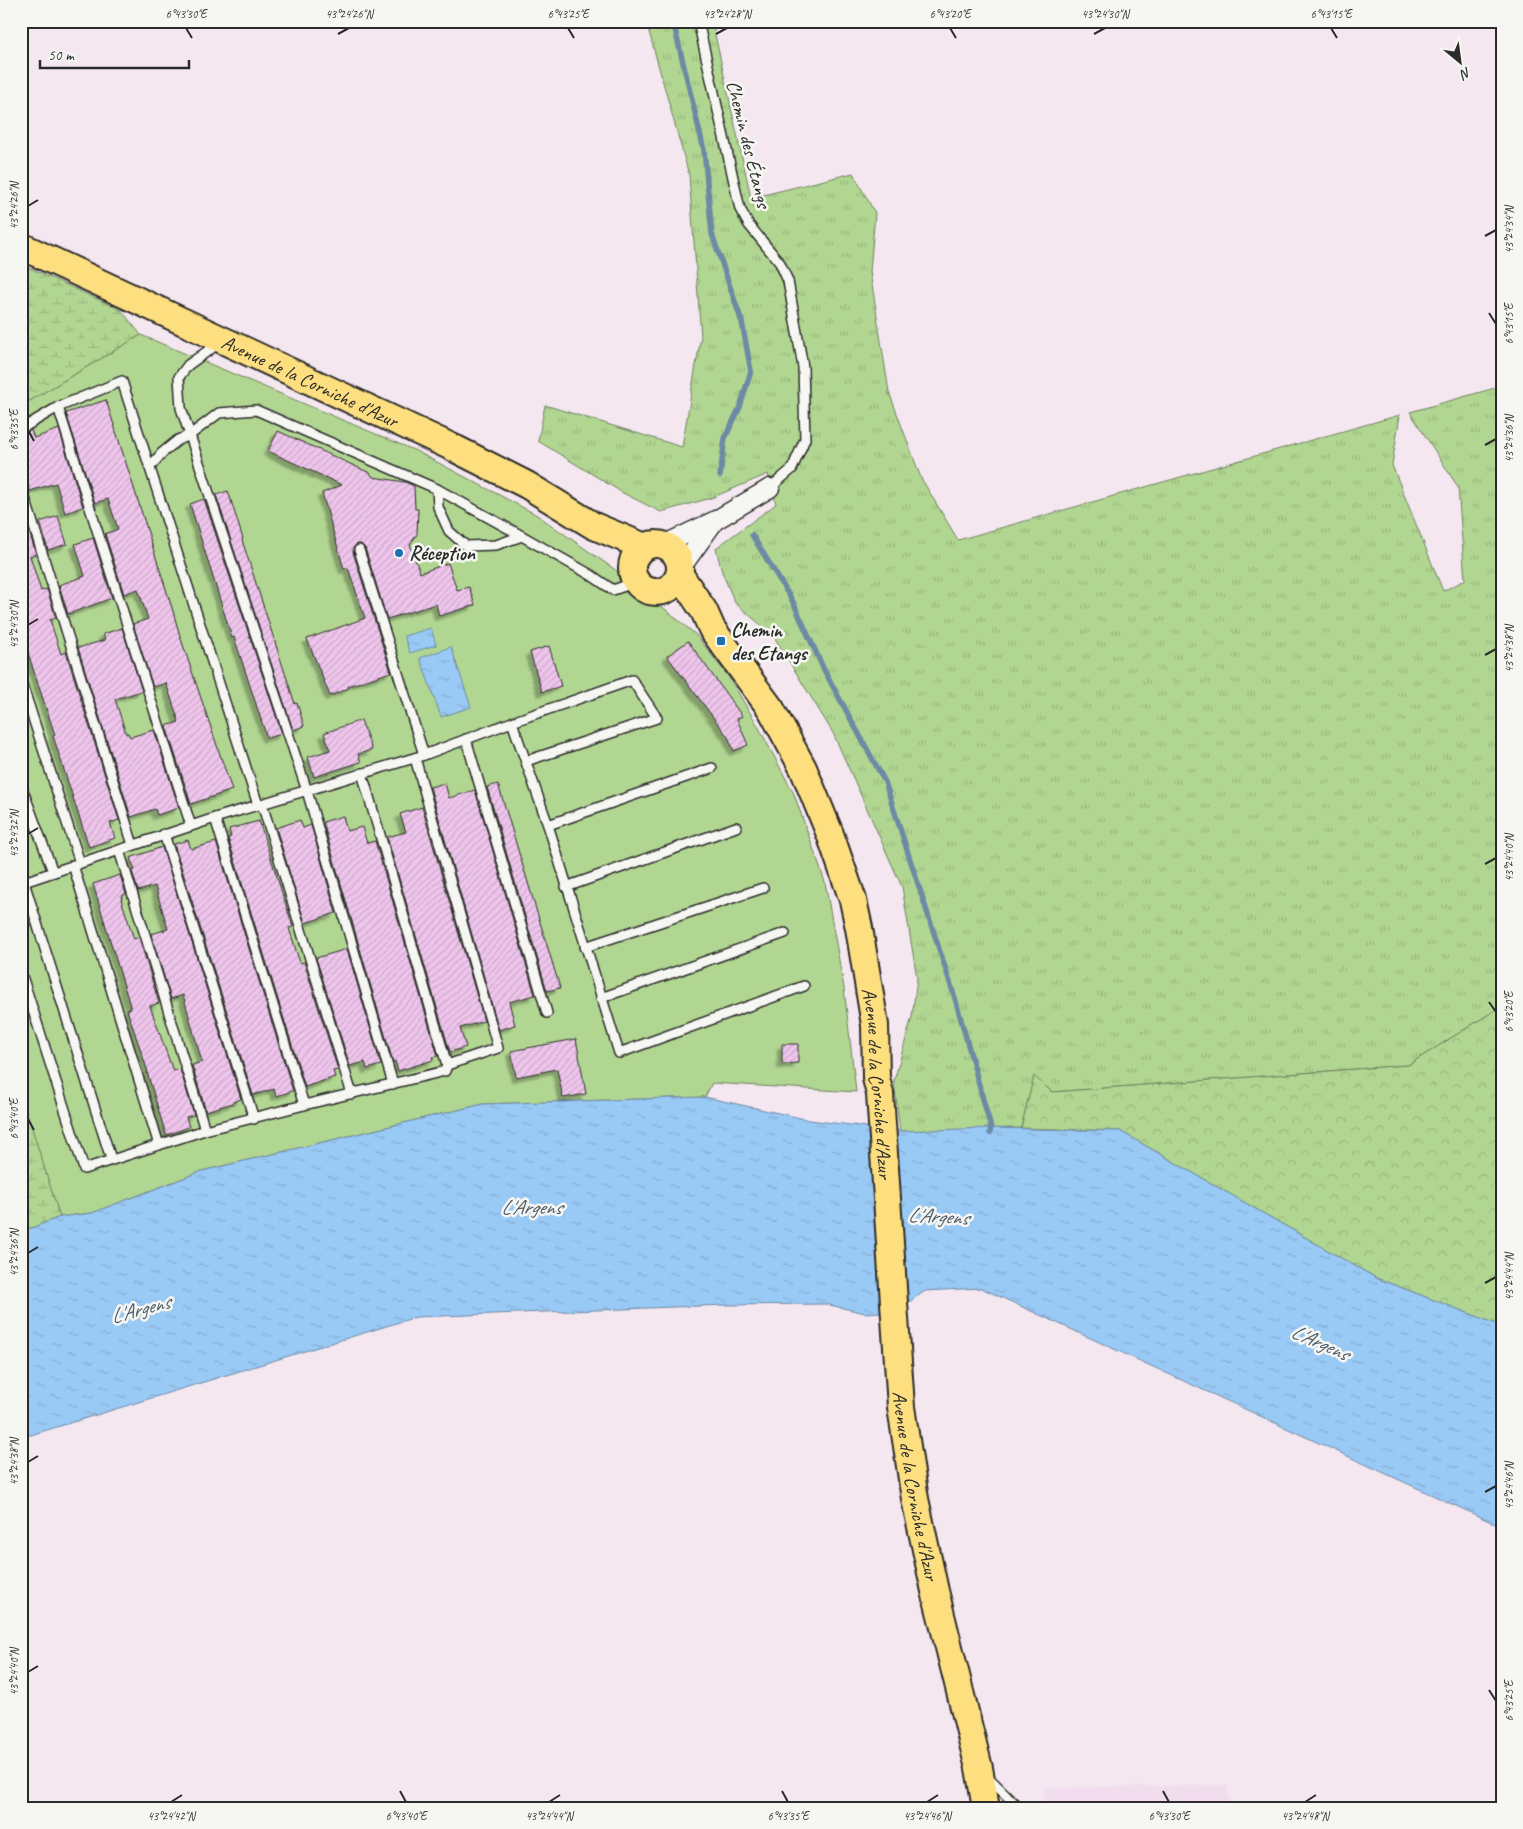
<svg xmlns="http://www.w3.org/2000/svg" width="1523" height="1829" viewBox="0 0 1523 1829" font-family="Caveat,sans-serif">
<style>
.built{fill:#f2ddef}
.grass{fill:url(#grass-tufts);stroke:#6e805e}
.forest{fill:url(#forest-crowns);stroke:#6e805e}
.wetland{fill:url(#wetland-marsh);stroke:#6e805e}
.park{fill:#b1d691;stroke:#6e805e}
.water{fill:url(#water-ripples);stroke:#6d8aa4}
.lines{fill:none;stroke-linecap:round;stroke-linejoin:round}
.stream{stroke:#6d8aa4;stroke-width:5.5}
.building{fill:url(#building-hatch);stroke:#2b2b2b;filter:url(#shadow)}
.lane-casing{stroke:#2b2b2b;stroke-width:12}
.street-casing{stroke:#2b2b2b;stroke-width:21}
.primary-casing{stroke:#2b2b2b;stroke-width:30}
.lane{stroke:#f6f6f2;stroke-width:9}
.street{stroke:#f6f6f2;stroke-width:18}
.primary{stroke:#fedf80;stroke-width:26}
.ticks{fill:none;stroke:#2b2b2b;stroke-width:2}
.poi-dot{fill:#1f6fb2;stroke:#f6f6f2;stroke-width:2}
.labels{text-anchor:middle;stroke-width:5;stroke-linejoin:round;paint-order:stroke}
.street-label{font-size:20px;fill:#2b2b2b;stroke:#f6f6f2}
.poi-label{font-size:20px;font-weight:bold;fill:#2b2b2b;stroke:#f6f6f2;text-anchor:start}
.water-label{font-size:21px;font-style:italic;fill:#4c5a68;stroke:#f6f6f2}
.neatline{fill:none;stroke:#2b2b2b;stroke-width:2}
.ticks-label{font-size:12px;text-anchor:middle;fill:#2b2b2b}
</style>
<defs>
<pattern id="grass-tufts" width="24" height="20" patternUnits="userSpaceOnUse" patternTransform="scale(1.25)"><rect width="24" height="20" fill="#b1d691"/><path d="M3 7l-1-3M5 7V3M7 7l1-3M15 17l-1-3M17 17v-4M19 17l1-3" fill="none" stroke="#98b87d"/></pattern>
<pattern id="forest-crowns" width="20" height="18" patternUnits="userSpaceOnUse" patternTransform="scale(1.25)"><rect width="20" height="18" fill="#b1d691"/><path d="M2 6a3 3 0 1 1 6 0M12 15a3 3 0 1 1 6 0" fill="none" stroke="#98b87d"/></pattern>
<pattern id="wetland-marsh" width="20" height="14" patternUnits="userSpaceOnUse" patternTransform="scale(1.25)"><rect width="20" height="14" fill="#b1d691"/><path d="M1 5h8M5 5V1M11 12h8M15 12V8" fill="none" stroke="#98b87d"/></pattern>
<pattern id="water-ripples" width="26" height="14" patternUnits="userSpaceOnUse" patternTransform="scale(1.25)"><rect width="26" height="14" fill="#99c9f5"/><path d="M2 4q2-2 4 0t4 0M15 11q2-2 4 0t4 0" fill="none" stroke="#84add2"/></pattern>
<pattern id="building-hatch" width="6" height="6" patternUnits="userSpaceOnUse" patternTransform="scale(1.25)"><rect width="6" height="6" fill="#efc5ec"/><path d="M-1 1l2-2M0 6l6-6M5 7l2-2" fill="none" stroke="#cda9cb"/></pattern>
<filter id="shadow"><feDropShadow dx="-4.5" dy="4.5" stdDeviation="1" flood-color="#0004"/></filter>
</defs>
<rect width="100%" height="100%" fill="#f4e7f0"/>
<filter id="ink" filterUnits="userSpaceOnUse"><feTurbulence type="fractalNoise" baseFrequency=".02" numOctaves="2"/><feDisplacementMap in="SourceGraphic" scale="10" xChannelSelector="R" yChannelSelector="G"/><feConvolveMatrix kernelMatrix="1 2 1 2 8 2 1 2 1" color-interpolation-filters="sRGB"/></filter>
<g filter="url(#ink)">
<polygon class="built" points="1227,1785 1231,1808 1044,1808 1043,1788"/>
<polygon class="grass" points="646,21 712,21 751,198 853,173 875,213 870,272 889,392 921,478 958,540 1400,415 1392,465 1443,591 1465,580 1458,487 1410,412 1502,386 1502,1006 1408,1065 1052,1092 1034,1077 1021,1128 900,1131 894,1081 912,1017 917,978 902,887 833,733 773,635 735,603 722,572 716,548 776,504 768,474 711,498 661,512 623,493 538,441 545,405 682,447 701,336 689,175"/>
<polygon class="forest" points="1502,1006 1502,1326 1376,1278 1120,1131 1021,1128 1034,1076 1052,1092 1408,1065"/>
<g class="wetland">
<polygon points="21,264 121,310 141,335 21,406"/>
<polygon points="21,1091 60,1217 21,1232"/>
</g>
<polygon class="park" points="141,335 416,451 537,515 634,583 696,635 728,676 758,726 794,794 825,882 844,988 856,1092 712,1083 705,1097 483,1104 202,1171 92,1213 60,1217 21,1094 21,406"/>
<g class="water">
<polygon points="431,628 436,645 410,653 404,636"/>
<polygon points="451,647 471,707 441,717 420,658"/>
<polygon points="705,1097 810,1120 900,1131 991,1128 1120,1131 1376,1278 1502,1326 1502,1527 981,1288 925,1291 896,1311 865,1313 825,1304 726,1305 416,1317 21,1438 21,1232 60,1217 92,1213 202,1171 483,1104"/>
</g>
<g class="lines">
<g class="stream">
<polyline points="673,21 704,150 712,234 742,322 751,371 740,407 725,438 720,476"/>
<polyline points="752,535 793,602 824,670 885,782 955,998 991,1128 990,1133"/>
</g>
</g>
<g class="building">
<polygon points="106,400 172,608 180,636 232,790 191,804 166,726 179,722 166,683 153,687 133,624 148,619 138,589 124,594 105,534 118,529 108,499 95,503 66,413"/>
<polygon points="59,429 83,507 65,513 56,483 30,491 21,465 21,435 31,430 34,438"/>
<polygon points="278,431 370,473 373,477 405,482 414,486 415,509 418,509 417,534 410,545 420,573 448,563 457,590 469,587 475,605 439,616 436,604 387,619 365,548 361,544 357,544 353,548 353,552 391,672 348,686 349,688 330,696 307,639 365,618 348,568 344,569 322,493 342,485 268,451"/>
<polygon points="228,491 243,539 242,540 295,704 297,703 304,726 293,730 216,495"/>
<polygon points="204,499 282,734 267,738 234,637 232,638 190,504"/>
<polygon points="58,516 67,544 48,550 40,522"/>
<polygon points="28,528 36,554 30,556 41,591 47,589 56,618 50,620 61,654 66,652 119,820 110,823 115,838 89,847 53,736 55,735 34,672 26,646 28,645 21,624 21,530"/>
<polygon points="93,538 112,598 68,614 59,585 85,576 75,544"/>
<polygon points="122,628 142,691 115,699 126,734 128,733 130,737 154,730 179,808 157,815 155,809 131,817 78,648 105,640 103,634"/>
<polygon points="688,641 742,716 737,719 748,745 734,751 728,737 667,656"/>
<polygon points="549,646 561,686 542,692 530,652"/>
<polygon points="361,720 372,750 358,754 361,762 314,777 308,757 330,750 324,733"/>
<polygon points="445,783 449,798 475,790 535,995 509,1002 515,1025 499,1030 430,787"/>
<polygon points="498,784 560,988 547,991 487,787"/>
<polygon points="422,807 484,1021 460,1028 466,1047 450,1052 387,837 406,832 400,814"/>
<polygon points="343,816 347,831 362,827 367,843 375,841 438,1056 432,1057 433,1060 398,1071 395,1061 393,1062 323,822"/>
<polygon points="300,820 303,828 311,825 336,913 305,923 276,828"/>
<polygon points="259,821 293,927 289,928 300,963 304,962 338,1070 333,1071 335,1077 305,1087 228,838 231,837 229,829"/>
<polygon points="188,840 191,849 216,842 293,1091 276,1096 274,1089 253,1095 174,844"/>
<polygon points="162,847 241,1099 233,1102 233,1103 206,1111 192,1065 202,1062 183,995 171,999 151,934 168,929 155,886 138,891 132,871 135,870 130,858"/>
<polygon points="120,875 126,894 121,896 122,899 121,899 134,939 139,937 159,1003 150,1006 173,1071 180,1069 194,1115 186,1117 189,1127 166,1135 147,1072 148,1072 127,1010 131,1009 93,884"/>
<polygon points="347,949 381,1065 367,1069 365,1062 350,1066 316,958"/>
<polygon points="576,1039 586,1094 563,1098 557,1069 516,1077 511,1051"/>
<polygon points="782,1044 798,1044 798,1063 782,1064"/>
</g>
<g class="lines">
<g class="lane-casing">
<g id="lane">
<polyline points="698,21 740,209 749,225 780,263 788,281 803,367 805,439 792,469 770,488"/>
<polyline points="219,343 188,365 179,377 181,408 307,791 393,1084"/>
<polyline points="58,407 191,826"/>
<polyline points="21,429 58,407 122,381 258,805"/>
<polyline points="150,467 162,453 178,440 190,435 219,413 256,410 437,489 438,507 449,531 466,546 496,545 522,536 591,575 613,590 636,582"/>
<polyline points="21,485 133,845"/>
<polyline points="437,489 522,536"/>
<polyline points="359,550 424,755"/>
<polyline points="21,681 80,863"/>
<polyline points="512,722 548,825 619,1053 804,986"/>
<polyline points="466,739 547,1013"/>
<polyline points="415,758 498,1048 447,1065"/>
<polyline points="21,785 53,872"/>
<polyline points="262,804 352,1094"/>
<polyline points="548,825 712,768"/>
<polyline points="164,834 254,1119"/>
<polyline points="119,850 205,1130"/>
<polyline points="73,865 159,1145"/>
<polyline points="24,882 111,1159"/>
<polyline points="21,883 215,818 424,755 512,722 632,680 657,718 526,761"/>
<polyline points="566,887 736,827"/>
<polyline points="585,947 763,888"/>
<polyline points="21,973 84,1169 205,1130 304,1105 215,818"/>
<polyline points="601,998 785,933"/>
<polyline points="304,1105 445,1071 447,1065 362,773"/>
<polyline points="988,1777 1019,1808"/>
</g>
</g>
<g class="street-casing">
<g id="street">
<polyline points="663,545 716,520 770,488"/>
<polyline points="681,568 714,522"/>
</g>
</g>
<g class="primary-casing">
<g id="primary">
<path id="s1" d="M21,246l435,203 71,36 67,41 51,21"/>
<circle cx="656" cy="568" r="24"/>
<path id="s2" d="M680,575l24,36 8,18 59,80 32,59 27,66 23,66 6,28 16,97 1,53 4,16 21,313 14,92 20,92 44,177 7,40"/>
</g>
</g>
<use href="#lane" class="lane"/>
<use href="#street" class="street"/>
<use href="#primary" class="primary"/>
</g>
</g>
<path class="ticks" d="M186,28l6,10M568,28l6,10M950,28l6,10M1331,28l6,10M338,34l11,-6M716,34l11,-6M1094,34l11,-6M28,206l10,-6M1485,236l11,-6M1489,313l7,11M28,430l6,11M1485,445l11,-6M28,625l10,-6M1485,655l11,-6M28,834l10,-6M1485,864l11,-6M1489,1002l7,10M28,1119l6,11M28,1253l10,-6M1485,1283l11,-6M28,1462l10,-6M1485,1492l11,-6M28,1672l10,-6M1489,1690l7,11M400,1791l6,11M782,1791l6,11M1163,1791l6,11M171,1802l11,-7M549,1802l11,-7M927,1802l11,-7M1305,1802l11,-7"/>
<g class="poi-dot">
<circle cx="399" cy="553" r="5"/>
<rect x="716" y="636" width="10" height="10" rx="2.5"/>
</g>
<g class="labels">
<g class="street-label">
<text transform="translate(749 144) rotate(76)" y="7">Chemin des Étangs</text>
<text dy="7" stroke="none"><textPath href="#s1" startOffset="319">Avenue de la Corniche d'Azur</textPath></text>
<text dy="7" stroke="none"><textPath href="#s2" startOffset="556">Avenue de la Corniche d'Azur</textPath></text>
<text dy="7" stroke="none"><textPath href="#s2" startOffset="961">Avenue de la Corniche d'Azur</textPath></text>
</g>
<g class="poi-label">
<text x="409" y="560">Réception</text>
<text x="731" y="637">Chemin<tspan x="731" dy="23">des Etangs</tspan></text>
</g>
<g class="water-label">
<text x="531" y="1214">L'Argens</text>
<text transform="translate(938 1216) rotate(3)" y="7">L'Argens</text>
<text transform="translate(140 1309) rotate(-15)" y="7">L'Argens</text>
<text transform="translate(1320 1342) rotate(24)" y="7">L'Argens</text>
</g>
</g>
<rect width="1523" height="1829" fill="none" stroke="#f6f6f2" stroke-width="55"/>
<g transform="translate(1460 62) rotate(151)" stroke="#f6f6f2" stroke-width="4" paint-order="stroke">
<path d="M0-4L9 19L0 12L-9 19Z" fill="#2b2b2b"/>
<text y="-8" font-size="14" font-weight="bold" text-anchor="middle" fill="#2b2b2b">N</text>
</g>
<path d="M40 60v8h149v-8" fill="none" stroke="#2b2b2b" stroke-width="2.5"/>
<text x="48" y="60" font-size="15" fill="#2b2b2b" stroke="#f6f6f2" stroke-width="4" paint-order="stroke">50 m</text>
<rect x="28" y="28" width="1468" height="1774" class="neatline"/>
<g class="ticks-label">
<text x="186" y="18">6°43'30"E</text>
<text x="349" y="18">43°24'26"N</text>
<text x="568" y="18">6°43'25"E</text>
<text x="727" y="18">43°24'28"N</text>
<text x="950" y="18">6°43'20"E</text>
<text x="1105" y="18">43°24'30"N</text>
<text x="1331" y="18">6°43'15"E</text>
<text transform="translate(14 206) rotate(-90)" y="4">43°24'26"N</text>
<text transform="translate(1509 230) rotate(-90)" y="4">43°24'34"N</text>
<text transform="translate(1509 324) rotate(-90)" y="4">6°43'15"E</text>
<text transform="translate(14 430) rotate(-90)" y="4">6°43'35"E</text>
<text transform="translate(1509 439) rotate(-90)" y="4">43°24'36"N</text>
<text transform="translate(14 625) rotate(-90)" y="4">43°24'30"N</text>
<text transform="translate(1509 649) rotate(-90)" y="4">43°24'38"N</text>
<text transform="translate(14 834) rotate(-90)" y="4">43°24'32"N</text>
<text transform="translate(1509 858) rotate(-90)" y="4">43°24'40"N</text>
<text transform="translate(1509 1012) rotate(-90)" y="4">6°43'20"E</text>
<text transform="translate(14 1119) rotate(-90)" y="4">6°43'40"E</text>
<text transform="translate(14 1253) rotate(-90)" y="4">43°24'36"N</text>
<text transform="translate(1509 1277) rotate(-90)" y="4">43°24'44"N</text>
<text transform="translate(14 1462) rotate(-90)" y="4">43°24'38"N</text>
<text transform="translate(1509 1486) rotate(-90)" y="4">43°24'46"N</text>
<text transform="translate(14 1672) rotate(-90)" y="4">43°24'40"N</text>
<text transform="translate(1509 1701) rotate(-90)" y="4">6°43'25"E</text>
<text x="171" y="1820">43°24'42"N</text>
<text x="406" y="1820">6°43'40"E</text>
<text x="549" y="1820">43°24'44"N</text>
<text x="788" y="1820">6°43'35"E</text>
<text x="927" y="1820">43°24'46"N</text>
<text x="1169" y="1820">6°43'30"E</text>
<text x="1305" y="1820">43°24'48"N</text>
</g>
</svg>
